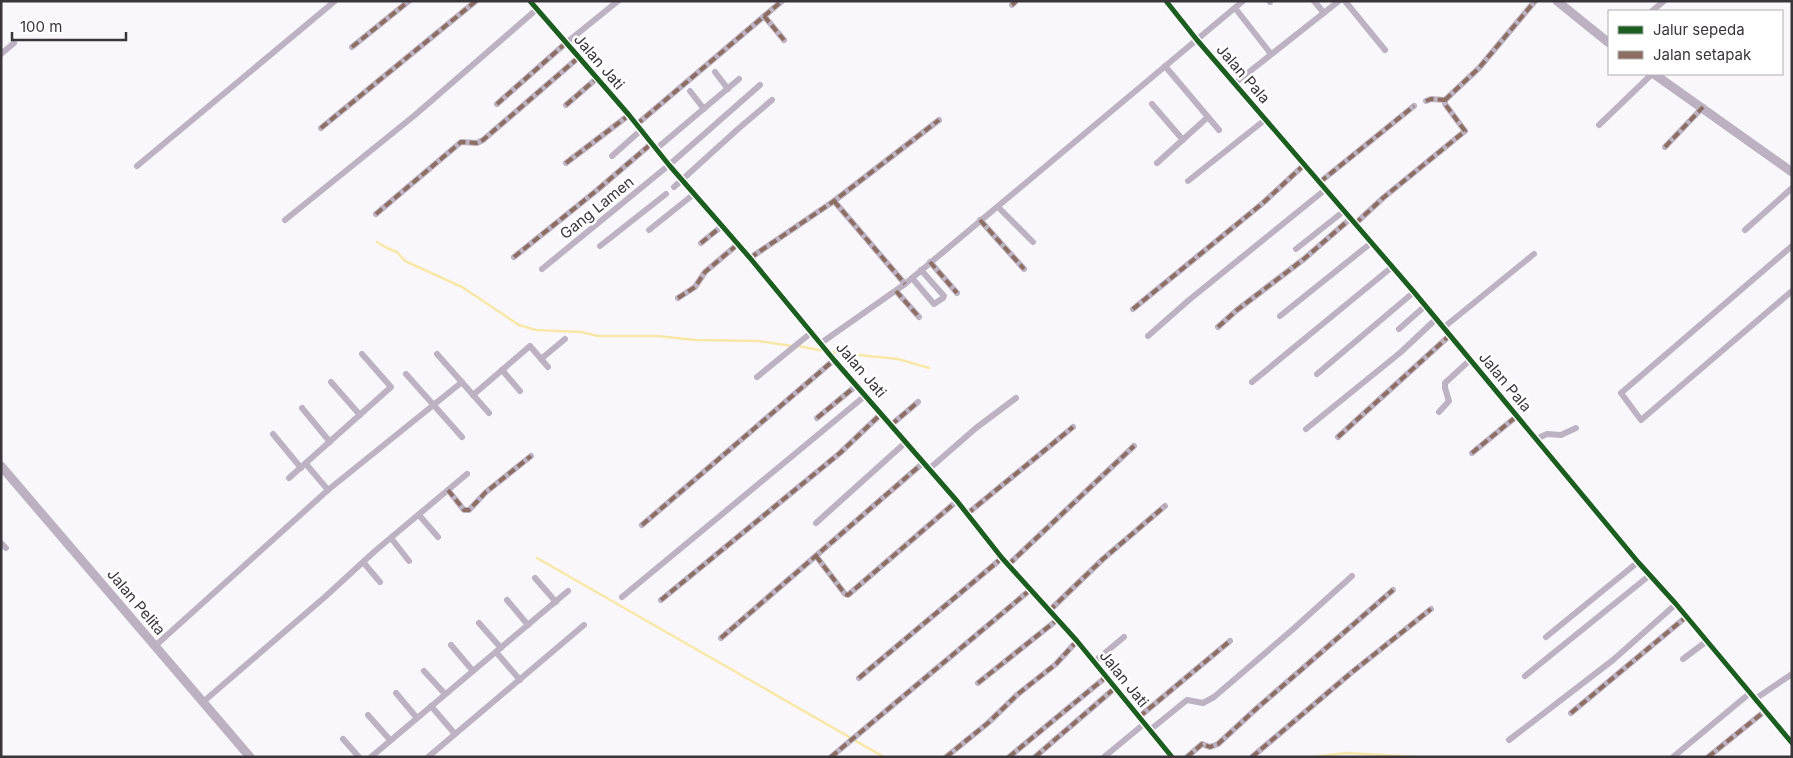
<svg xmlns="http://www.w3.org/2000/svg" width="1793" height="758" viewBox="0 0 1793 758" font-family="Inter,sans-serif">
<style>
.lines{fill:none;stroke-linecap:round;stroke-linejoin:round}
.stream{stroke:#f7e8a7;stroke-width:2.5}
.street{stroke:#bcb2c2;stroke-width:6}
.secondary{stroke:#bbb1c1;stroke-width:9}
.quiet{stroke:#8d6e63;stroke-width:4;stroke-dasharray:8 4;stroke-linecap:butt}
.cycleway-casing{stroke:#fff;stroke-width:8}
.cycleway{stroke:#1b5e20;stroke-width:5}
.labels{text-anchor:middle;stroke-width:5;stroke-linejoin:round;paint-order:stroke}
.street-label{font-size:15px;fill:#39353b;stroke:#fff}
</style>
<rect width="100%" height="100%" fill="#faf7fc"/>
<g class="lines">
<g class="stream">
<polyline points="377,242 387,248 397,252 405,261 462,287 519,325 536,330 581,332 598,336 657,336 696,340 758,341 792,346"/>
<polyline points="798,346 824,351"/>
<polyline points="830,352 898,359 929,368"/>
<polyline points="537,558 884,757"/>
<polyline points="1313,757 1346,753 1419,757"/>
</g>
<g class="street">
<polyline points="530,1 629,115 669,165 750,258 834,360 957,501 1002,558 1077,641 1172,757"/>
<polyline points="1166,1 1197,40 1414,292 1638,562 1676,604 1792,743"/>
<polyline points="1270,1 1270,2"/>
<polyline points="1314,1 1324,13"/>
<polyline points="1345,1 1385,50"/>
<polyline points="1012,5 1016,1"/>
<polyline points="1235,8 1271,54"/>
<polyline points="1652,11 1664,1"/>
<polyline points="764,16 784,40"/>
<polyline points="566,43 618,1"/>
<polyline points="352,47 409,1"/>
<polyline points="1,54 14,43"/>
<polyline points="1165,66 1219,130"/>
<polyline points="715,72 728,89"/>
<polyline points="1235,83 1339,1"/>
<polyline points="690,91 704,109"/>
<polyline points="1445,100 1479,68 1535,1"/>
<polyline points="1426,101 1431,99 1445,100"/>
<polyline points="497,104 566,43"/>
<polyline points="1152,104 1183,140"/>
<polyline points="566,105 596,79"/>
<polyline points="636,125 782,1"/>
<polyline points="1599,125 1652,74"/>
<polyline points="321,128 476,1"/>
<polyline points="1665,147 1703,107"/>
<polyline points="656,149 739,79"/>
<polyline points="612,156 640,131"/>
<polyline points="566,163 629,115"/>
<polyline points="1157,163 1208,117"/>
<polyline points="137,166 335,1"/>
<polyline points="1188,181 1266,119"/>
<polyline points="1320,182 1414,106"/>
<polyline points="674,187 738,129 772,100"/>
<polyline points="834,201 905,284"/>
<polyline points="998,207 1033,242"/>
<polyline points="376,214 461,142 477,143 483,140 578,58"/>
<polyline points="285,220 415,115 537,9"/>
<polyline points="980,220 1024,269"/>
<polyline points="1355,224 1383,198 1465,131 1445,104 1445,100"/>
<polyline points="649,230 694,194"/>
<polyline points="1745,230 1792,188"/>
<polyline points="701,243 722,226"/>
<polyline points="600,246 666,194"/>
<polyline points="1792,246 1621,393 1641,420 1792,291"/>
<polyline points="1296,249 1344,211"/>
<polyline points="514,257 596,191 651,144"/>
<polyline points="750,258 834,201 939,120"/>
<polyline points="930,262 957,293"/>
<polyline points="542,269 669,165 760,85"/>
<polyline points="912,278 934,304 943,298 944,296 921,270"/>
<polyline points="896,291 919,317"/>
<polyline points="678,298 695,287 705,272 738,244"/>
<polyline points="1133,309 1263,203 1305,164"/>
<polyline points="1280,316 1371,243"/>
<polyline points="1218,327 1237,310 1304,259 1350,219"/>
<polyline points="1443,328 1534,254"/>
<polyline points="1399,329 1425,306"/>
<polyline points="1148,336 1189,300 1326,189"/>
<polyline points="821,343 905,284 1243,1"/>
<polyline points="437,354 489,413"/>
<polyline points="541,359 565,339"/>
<polyline points="502,370 520,391"/>
<polyline points="406,374 462,437"/>
<polyline points="1317,374 1414,292"/>
<polyline points="757,377 812,332"/>
<polyline points="331,382 360,415"/>
<polyline points="1252,382 1392,267"/>
<polyline points="473,395 530,346 548,367"/>
<polyline points="302,408 330,442"/>
<polyline points="1439,412 1449,401 1445,388 1445,383 1470,360"/>
<polyline points="817,418 857,385"/>
<polyline points="891,425 918,402"/>
<polyline points="1306,429 1401,352 1436,319"/>
<polyline points="273,434 301,468"/>
<polyline points="1338,437 1449,336"/>
<polyline points="1536,439 1547,434 1561,435 1576,428"/>
<polyline points="1472,453 1517,416"/>
<polyline points="306,464 328,490"/>
<polyline points="929,469 976,428 1016,398"/>
<polyline points="289,478 391,387 362,354"/>
<polyline points="448,490 464,510 469,510 486,492 531,456"/>
<polyline points="967,514 1073,427"/>
<polyline points="419,515 438,537"/>
<polyline points="816,523 906,442"/>
<polyline points="642,525 834,360"/>
<polyline points="391,538 409,561"/>
<polyline points="1,543 6,548"/>
<polyline points="816,556 845,594 848,595 957,501"/>
<polyline points="363,562 380,582"/>
<polyline points="1008,565 1134,446"/>
<polyline points="535,578 556,602"/>
<polyline points="622,597 866,395"/>
<polyline points="507,600 528,625"/>
<polyline points="661,600 840,453 882,413"/>
<polyline points="1049,611 1103,559 1165,506"/>
<polyline points="479,623 501,648"/>
<polyline points="1546,637 1638,562"/>
<polyline points="721,638 923,463"/>
<polyline points="451,645 473,671"/>
<polyline points="155,646 328,490 462,382"/>
<polyline points="496,652 520,680"/>
<polyline points="1683,659 1707,641"/>
<polyline points="1094,662 1124,637"/>
<polyline points="424,671 445,694"/>
<polyline points="1525,676 1650,575"/>
<polyline points="859,678 1002,558"/>
<polyline points="978,683 1057,620"/>
<polyline points="396,693 417,718"/>
<polyline points="1755,699 1792,674"/>
<polyline points="203,702 326,596 375,551 467,474"/>
<polyline points="431,706 455,734"/>
<polyline points="1571,713 1686,617"/>
<polyline points="368,715 390,740"/>
<polyline points="1139,717 1230,641"/>
<polyline points="1150,730 1187,700 1203,703 1214,697 1292,630 1352,576"/>
<polyline points="343,739 359,757"/>
<polyline points="1509,740 1613,660 1676,604"/>
<polyline points="371,757 568,591"/>
<polyline points="428,757 584,625"/>
<polyline points="831,757 1030,590"/>
<polyline points="946,757 988,723 1018,694 1056,664 1077,641"/>
<polyline points="1009,757 1106,677"/>
<polyline points="1035,757 1115,688"/>
<polyline points="1104,757 1144,724"/>
<polyline points="1187,757 1202,744 1210,747 1218,744 1256,709 1393,590"/>
<polyline points="1252,757 1351,673 1431,609"/>
<polyline points="1673,757 1750,693"/>
<polyline points="1708,757 1765,711"/>
</g>
<g class="secondary">
<polyline points="1557,1 1609,43"/>
<polyline points="1654,74 1792,172"/>
<polyline points="1,466 250,757"/>
</g>
<g class="quiet">
<polyline points="1012,5 1016,1"/>
<polyline points="764,16 784,40"/>
<polyline points="352,47 409,1"/>
<polyline points="1445,100 1479,68 1535,1"/>
<polyline points="1426,101 1431,99 1445,100"/>
<polyline points="497,104 566,43"/>
<polyline points="566,105 596,79"/>
<polyline points="636,125 782,1"/>
<polyline points="321,128 476,1"/>
<polyline points="1665,147 1703,107"/>
<polyline points="566,163 629,115"/>
<polyline points="1320,182 1414,106"/>
<polyline points="834,201 905,284"/>
<polyline points="376,214 461,142 477,143 483,140 578,58"/>
<polyline points="980,220 1024,269"/>
<polyline points="1355,224 1383,198 1465,131 1445,104 1445,100"/>
<polyline points="701,243 722,226"/>
<polyline points="514,257 596,191 651,144"/>
<polyline points="750,258 834,201 939,120"/>
<polyline points="930,262 957,293"/>
<polyline points="896,291 919,317"/>
<polyline points="678,298 695,287 705,272 738,244"/>
<polyline points="1133,309 1263,203 1305,164"/>
<polyline points="1218,327 1237,310 1304,259 1350,219"/>
<polyline points="817,418 857,385"/>
<polyline points="891,425 918,402"/>
<polyline points="1338,437 1449,336"/>
<polyline points="1472,453 1517,416"/>
<polyline points="448,490 464,510 469,510 486,492 531,456"/>
<polyline points="967,514 1073,427"/>
<polyline points="642,525 834,360"/>
<polyline points="816,556 845,594 848,595 957,501"/>
<polyline points="1008,565 1134,446"/>
<polyline points="661,600 840,453 882,413"/>
<polyline points="1049,611 1103,559 1165,506"/>
<polyline points="721,638 923,463"/>
<polyline points="859,678 1002,558"/>
<polyline points="978,683 1057,620"/>
<polyline points="1571,713 1686,617"/>
<polyline points="1139,717 1230,641"/>
<polyline points="831,757 1030,590"/>
<polyline points="946,757 988,723 1018,694 1056,664 1077,641"/>
<polyline points="1009,757 1106,677"/>
<polyline points="1035,757 1115,688"/>
<polyline points="1187,757 1202,744 1210,747 1218,744 1256,709 1393,590"/>
<polyline points="1252,757 1351,673 1431,609"/>
<polyline points="1708,757 1765,711"/>
</g>
<g class="cycleway-casing">
<g id="cycleway">
<polyline points="530,1 629,115 669,165 750,258 834,360 957,501 1002,558 1077,641 1172,757"/>
<polyline points="1166,1 1197,40 1414,292 1638,562 1676,604 1792,743"/>
</g>
</g>
<use href="#cycleway" class="cycleway"/>
</g>
<g class="labels">
<g class="street-label">
<text transform="translate(599 62) rotate(49)" y="5">Jalan Jati</text>
<text transform="translate(1243 74) rotate(49)" y="5">Jalan Pala</text>
<text transform="translate(597 208) rotate(-39)" y="5">Gang Lamen</text>
<text transform="translate(861 370) rotate(49)" y="5">Jalan Jati</text>
<text transform="translate(1505 382) rotate(50)" y="5">Jalan Pala</text>
<text transform="translate(136 602) rotate(50)" y="5">Jalan Pelita</text>
<text transform="translate(1124 679) rotate(51)" y="5">Jalan Jati</text>
</g>
</g>
<rect width="1793" height="758" fill="none" stroke="#39353b" stroke-width="5"/>
<rect x="1608" y="10" width="175" height="65" fill="#ffffff" stroke="#b0aeb1"/>
<rect x="1618" y="26" width="25" height="8" fill="#1b5e20" stroke="#b0aeb1"/>
<text x="1653" y="35" font-size="15" fill="#39353b">Jalur sepeda</text>
<rect x="1618" y="51" width="25" height="8" fill="#8d6e63" stroke="#b0aeb1"/>
<text x="1653" y="60" font-size="15" fill="#39353b">Jalan setapak</text>
<path d="M12 32v8h114v-8" fill="none" stroke="#39353b" stroke-width="2.5"/>
<text x="20" y="32" font-size="15" fill="#39353b" stroke="#ffffff" stroke-width="4" paint-order="stroke">100 m</text>
</svg>
